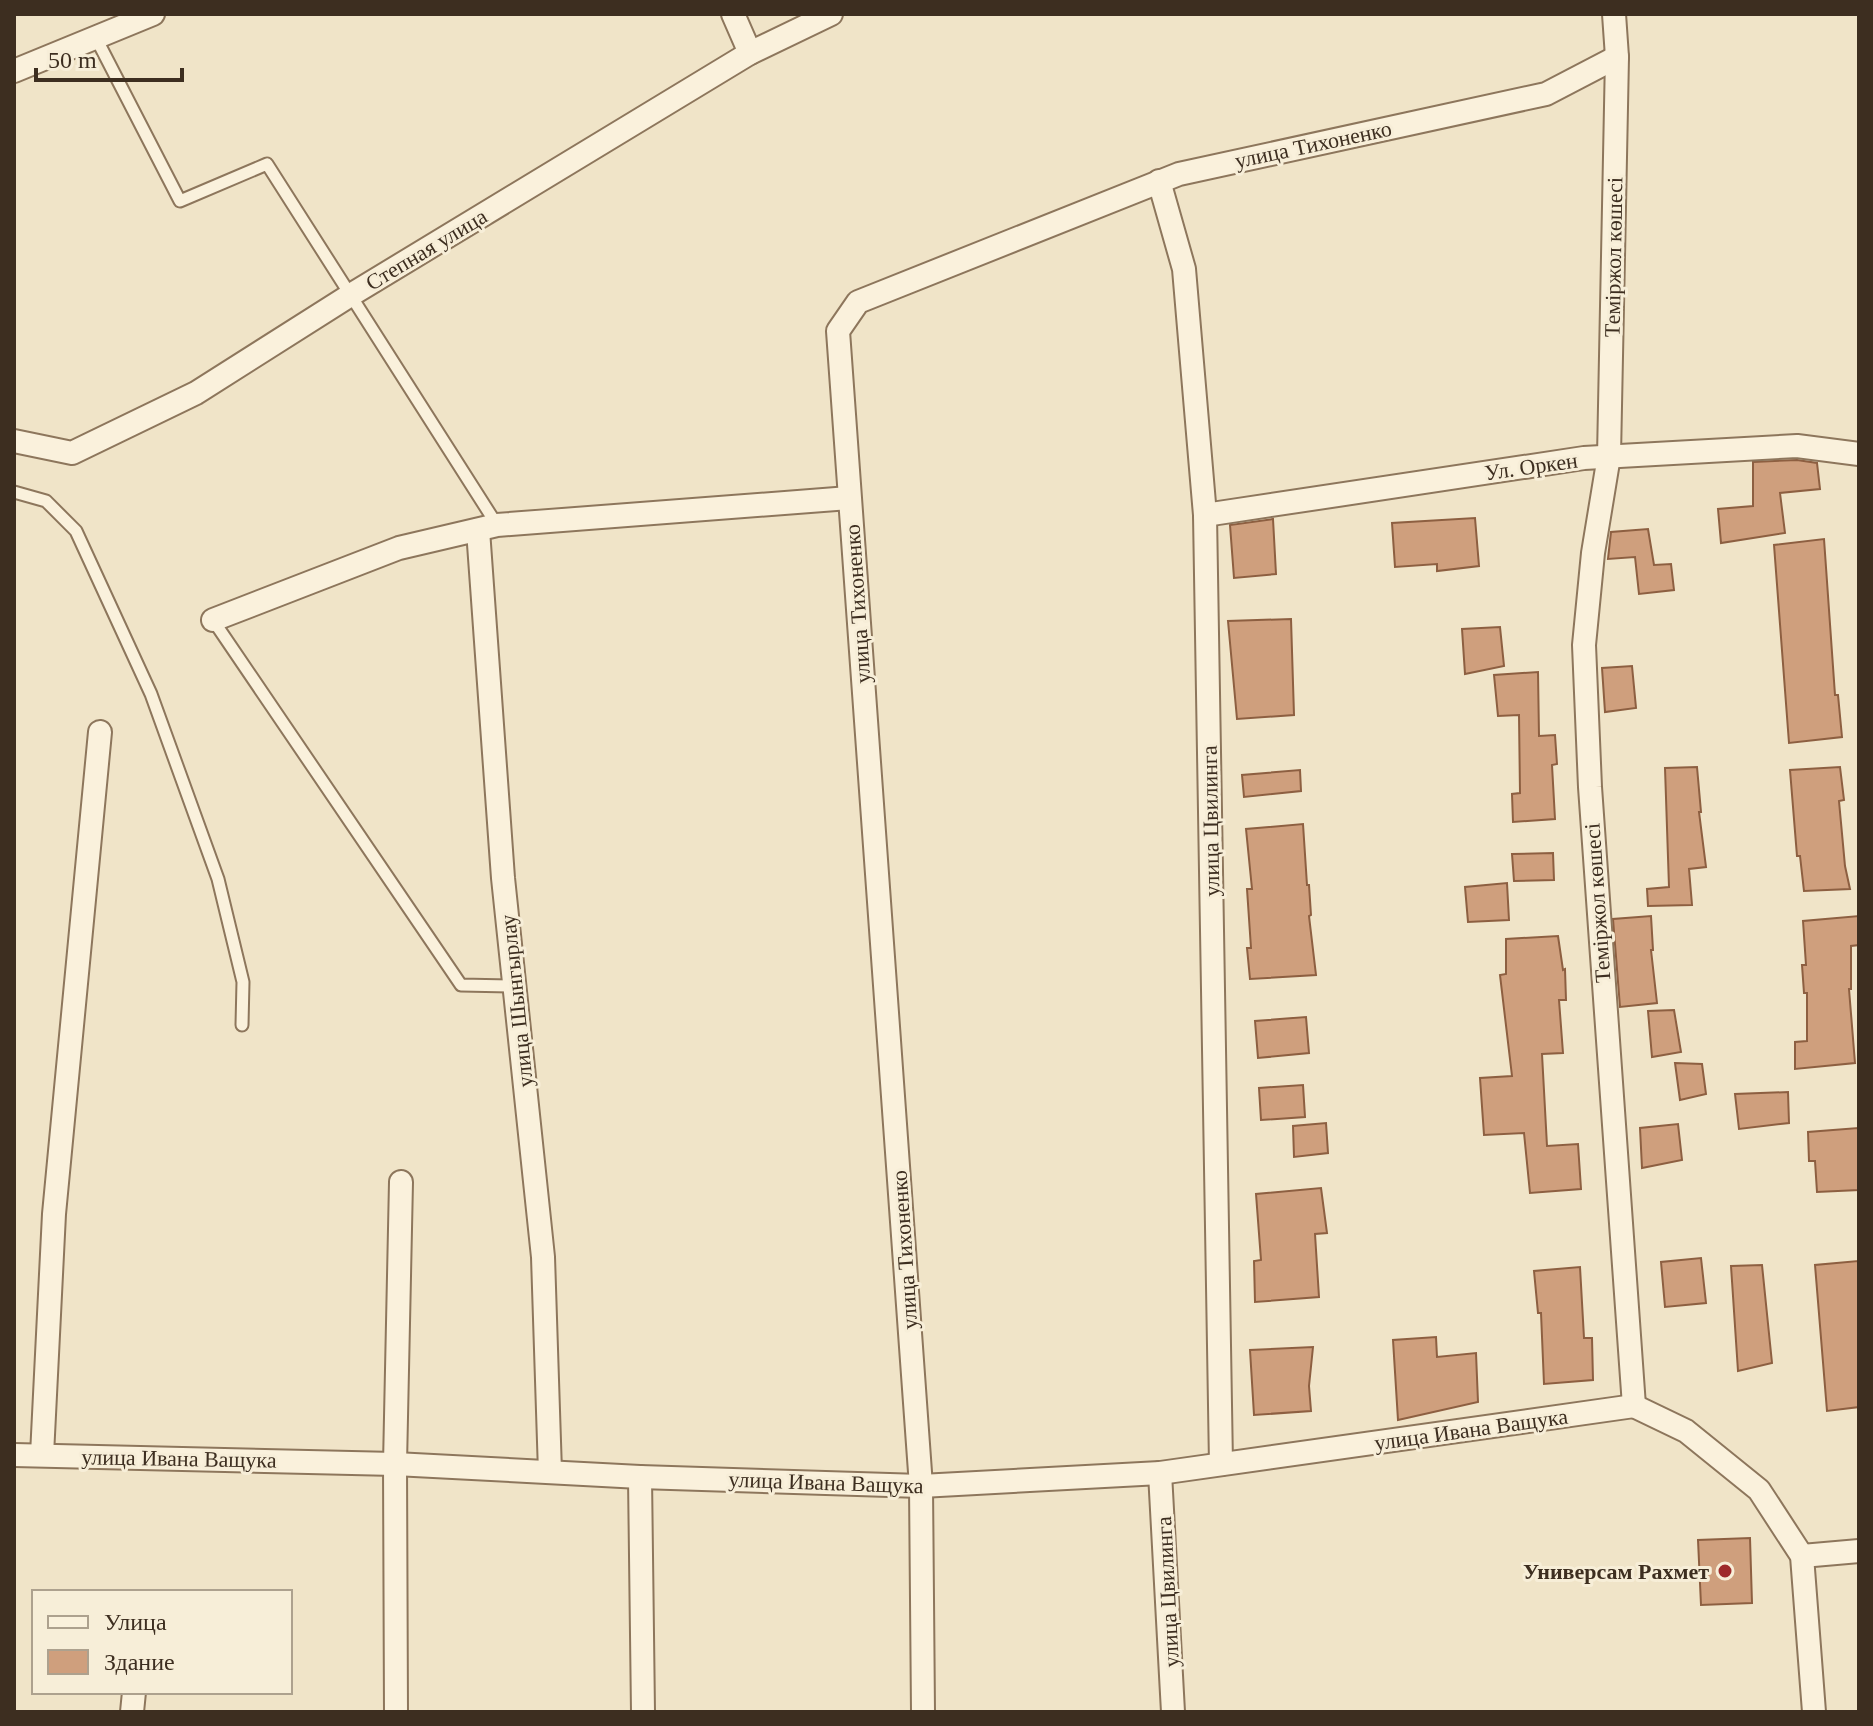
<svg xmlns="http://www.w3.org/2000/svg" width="1873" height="1726" viewBox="0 0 1873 1726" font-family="Georgia,serif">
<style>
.building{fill:#cf9f7d;stroke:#8d5f41;stroke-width:2}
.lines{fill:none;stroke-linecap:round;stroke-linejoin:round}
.lane-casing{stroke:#8d765c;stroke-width:15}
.street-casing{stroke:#8d765c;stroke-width:26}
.lane{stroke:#faf1dc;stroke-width:11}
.street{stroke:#faf1dc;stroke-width:22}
.poi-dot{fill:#9e2a2b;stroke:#f7eed8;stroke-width:3}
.labels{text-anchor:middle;stroke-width:6;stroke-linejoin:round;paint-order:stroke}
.street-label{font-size:22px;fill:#3d2e20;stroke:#f7eed8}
.poi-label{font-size:22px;font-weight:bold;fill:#3d2e20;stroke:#f7eed8;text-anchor:end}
</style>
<rect width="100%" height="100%" fill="#f0e4c8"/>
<g class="building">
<polygon points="1797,460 1817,463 1820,489 1780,493 1785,533 1721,543 1718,509 1753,506 1753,462"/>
<polygon points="1475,518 1479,566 1437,571 1437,564 1395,567 1392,523"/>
<polygon points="1273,519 1276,574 1234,578 1230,525"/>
<polygon points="1648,529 1654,565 1671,564 1674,590 1639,594 1635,557 1608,559 1611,532"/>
<polygon points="1824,539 1835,695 1838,695 1842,737 1789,743 1774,545"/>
<polygon points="1291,619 1294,715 1237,719 1228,621"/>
<polygon points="1500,627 1504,666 1465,674 1462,629"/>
<polygon points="1632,666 1636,708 1605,712 1602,668"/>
<polygon points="1538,672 1539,736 1555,735 1557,764 1552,765 1555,819 1513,822 1512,794 1520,793 1519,715 1498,716 1494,675"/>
<polygon points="1697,767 1701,812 1699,812 1706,867 1689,869 1692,905 1648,906 1647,889 1669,887 1665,768"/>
<polygon points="1840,767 1844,800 1839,801 1845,866 1850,889 1804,891 1800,856 1797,856 1790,770"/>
<polygon points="1300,770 1301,791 1244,797 1242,775"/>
<polygon points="1303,824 1307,885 1309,885 1311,915 1309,916 1316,975 1250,979 1247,948 1251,948 1247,889 1252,889 1246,829"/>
<polygon points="1553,853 1554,880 1514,881 1512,854"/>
<polygon points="1507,883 1509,920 1468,922 1465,887"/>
<polygon points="1651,916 1653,950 1651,950 1657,1003 1620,1007 1613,919"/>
<polygon points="1859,916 1859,945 1851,946 1851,989 1849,989 1855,1063 1795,1069 1795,1042 1807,1041 1807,993 1804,993 1802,965 1806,965 1803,921"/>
<polygon points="1558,936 1563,970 1565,969 1566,1000 1559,1000 1563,1053 1542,1054 1547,1146 1578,1144 1581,1189 1530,1193 1524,1133 1484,1135 1480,1078 1512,1076 1500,975 1506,974 1506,939"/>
<polygon points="1674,1010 1681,1052 1652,1057 1648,1011"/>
<polygon points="1306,1017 1309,1053 1258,1058 1255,1021"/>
<polygon points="1675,1063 1702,1064 1706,1094 1680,1100"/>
<polygon points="1303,1085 1305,1117 1261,1120 1259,1088"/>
<polygon points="1788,1092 1789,1123 1739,1129 1735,1094"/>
<polygon points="1326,1123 1328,1153 1294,1157 1293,1126"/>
<polygon points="1678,1124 1682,1160 1642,1168 1640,1128"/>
<polygon points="1858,1128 1859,1190 1817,1192 1815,1161 1809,1161 1808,1132"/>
<polygon points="1321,1188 1327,1233 1315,1234 1319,1297 1255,1302 1254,1261 1261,1260 1256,1194"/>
<polygon points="1701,1258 1706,1303 1665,1307 1661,1262"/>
<polygon points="1858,1261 1859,1407 1827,1411 1815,1265"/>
<polygon points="1762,1265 1772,1363 1738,1371 1731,1266"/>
<polygon points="1580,1267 1584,1338 1592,1338 1593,1380 1544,1384 1541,1313 1538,1313 1534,1271"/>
<polygon points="1436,1337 1437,1357 1476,1353 1478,1402 1398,1420 1393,1340"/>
<polygon points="1313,1347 1309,1386 1311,1411 1254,1415 1250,1350"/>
<polygon points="1750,1538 1752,1603 1701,1605 1698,1540"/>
</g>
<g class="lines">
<g class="lane-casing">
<g id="lane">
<polyline points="96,38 180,201 267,164 497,525"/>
<polyline points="14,492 46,501 76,531 151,694 218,879 243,982 242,1025"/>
<polyline points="213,620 461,985 515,986"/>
</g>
</g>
<g class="street-casing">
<g id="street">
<polyline points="733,14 750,53"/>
<polyline points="1614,14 1617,57 1609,456 1593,553 1584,645 1590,787 1634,1406"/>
<polyline points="14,71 153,14"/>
<polyline points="1159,181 1184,269 1205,515 1221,1464"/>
<polyline points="14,441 72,453 196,393 349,296 750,53 831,14"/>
<polyline points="1205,515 1584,458 1797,446 1859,454"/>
<polyline points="478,530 503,878 543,1257 550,1472"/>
<polyline points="213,620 399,548 497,525 849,498"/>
<polyline points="1634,1406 1686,1431 1759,1490 1802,1556 1814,1712"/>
<polyline points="14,1455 395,1464 640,1477 921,1486 1160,1473 1634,1406"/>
<polyline points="42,1455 54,1214 100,732"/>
<polyline points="1160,1473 1173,1712"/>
<polyline points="640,1477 643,1712"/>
<polyline points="1802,1556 1859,1551"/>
<polyline points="132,1712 134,1692"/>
<polyline points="396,1712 395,1464 401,1182"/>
<polyline points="923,1712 921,1486 838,331 858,302 1179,174 1546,94 1617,57"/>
</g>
</g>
<use href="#lane" class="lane"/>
<use href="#street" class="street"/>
</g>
<circle class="poi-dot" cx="1725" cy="1571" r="8"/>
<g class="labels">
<g class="street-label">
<text transform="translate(1313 144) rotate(-12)" y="8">улица Тихоненко</text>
<text transform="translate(426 249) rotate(-31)" y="8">Степная улица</text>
<text transform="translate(1613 257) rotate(-89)" y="8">Теміржол көшесі</text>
<text transform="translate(1531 466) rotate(-8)" y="8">Ул. Оркен</text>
<text transform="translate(857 604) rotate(-94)" y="8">улица Тихоненко</text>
<text transform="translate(1210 821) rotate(-91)" y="8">улица Цвилинга</text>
<text transform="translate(1597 903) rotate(-94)" y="8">Теміржол көшесі</text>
<text transform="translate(516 1001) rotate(-96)" y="8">улица Шынгырлау</text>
<text transform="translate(904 1250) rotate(-94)" y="8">улица Тихоненко</text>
<text transform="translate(1471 1429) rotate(-8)" y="8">улица Ивана Ващука</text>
<text transform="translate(179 1458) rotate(1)" y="8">улица Ивана Ващука</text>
<text transform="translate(826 1482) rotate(2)" y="8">улица Ивана Ващука</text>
<text transform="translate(1167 1592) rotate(-93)" y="8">улица Цвилинга</text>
</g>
<g class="poi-label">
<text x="1709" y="1579">Универсам Рахмет</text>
</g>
</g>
<rect width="1873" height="1726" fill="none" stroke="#3d2e20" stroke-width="32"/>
<rect x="32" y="1590" width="260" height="104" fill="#f7eed8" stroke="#ada18e" stroke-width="2"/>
<rect x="48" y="1616" width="40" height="12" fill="#faf1dc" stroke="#ada18e" stroke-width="2"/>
<text x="104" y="1630" font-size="24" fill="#3d2e20">Улица</text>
<rect x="48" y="1650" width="40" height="24" fill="#cf9f7d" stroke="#ada18e" stroke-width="2"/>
<text x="104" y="1670" font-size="24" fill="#3d2e20">Здание</text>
<path d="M36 68v12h146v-12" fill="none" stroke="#3d2e20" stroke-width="4"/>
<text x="48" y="68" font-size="24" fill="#3d2e20" stroke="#f7eed8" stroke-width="6" paint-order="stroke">50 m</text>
</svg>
